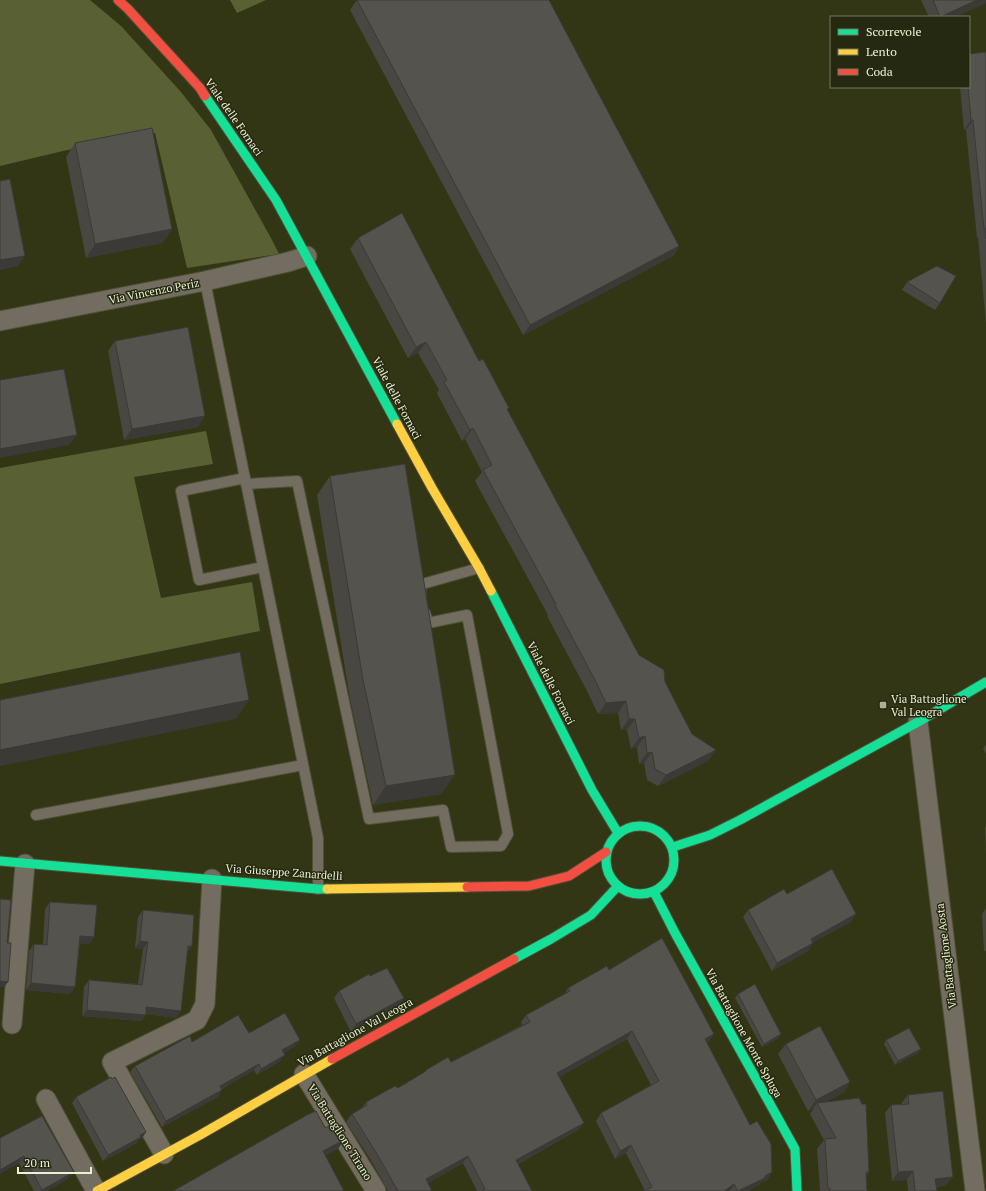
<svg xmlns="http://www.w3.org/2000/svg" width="986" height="1191" viewBox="0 0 986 1191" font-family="'PT Serif',serif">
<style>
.green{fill:#596033}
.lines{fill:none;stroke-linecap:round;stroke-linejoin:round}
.lane-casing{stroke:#4e5135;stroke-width:12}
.street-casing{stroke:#4e5135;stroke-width:21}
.fast-casing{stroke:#4e5135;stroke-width:11}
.slow-casing{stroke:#4e5135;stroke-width:11}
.jam-casing{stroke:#4e5135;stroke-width:11}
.lane{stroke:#726d60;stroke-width:10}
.street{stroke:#726d60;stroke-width:19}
.fast{stroke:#16e098;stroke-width:9}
.slow{stroke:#ffcf43;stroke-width:9}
.jam{stroke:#f24e42;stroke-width:9}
.wall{fill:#484742}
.shaded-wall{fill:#3b3a36}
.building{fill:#54534d;stroke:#3b3a36}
.poi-dot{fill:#abb090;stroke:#262911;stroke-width:1.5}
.labels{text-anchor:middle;stroke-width:3;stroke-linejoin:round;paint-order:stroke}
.street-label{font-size:11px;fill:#ebf1d2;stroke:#262911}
.poi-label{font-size:11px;fill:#ebf1d2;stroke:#262911;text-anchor:start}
</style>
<rect width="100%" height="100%" fill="#333614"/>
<g class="green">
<polygon points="0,0 90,0 121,26 181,92 211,130 271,238 279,254 187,268 155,133 63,151 0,166"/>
<polygon points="230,0 266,0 237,13"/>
<polygon points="206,431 213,464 134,477 161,598 252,582 260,631 0,684 0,468"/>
</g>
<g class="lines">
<g class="lane-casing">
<g id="lane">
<polyline points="205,281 318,838 318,889"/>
<polyline points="245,478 181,491 199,580 263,567"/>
<polyline points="246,484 297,481 369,819 443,810 451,847 501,846 508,834 467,615 428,623 425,613"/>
<polyline points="421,593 419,585 479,568"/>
<polyline points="36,815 303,765"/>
</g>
</g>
<g class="street-casing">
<g id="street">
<polyline points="0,321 205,281 288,262 307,256"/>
<polyline points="918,722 975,1191"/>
<polyline points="12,1024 25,864"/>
<polyline points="304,1074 376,1191"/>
<polyline points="46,1099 96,1191"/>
<polyline points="164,1154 112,1062 197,1020 205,1004 212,879"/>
</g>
</g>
<g class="fast-casing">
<g id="fast">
<polyline points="205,96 276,200 397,424"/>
<polyline points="491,591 592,790 618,833"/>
<circle cx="640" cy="860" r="34"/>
<polyline points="673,847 710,835 740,820 918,722 986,682"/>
<polyline points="0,861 318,889 327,889"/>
<polyline points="654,892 675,933 795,1149 797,1191"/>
<polyline points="514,959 551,939 591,915 618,886"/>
</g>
</g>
<g class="slow-casing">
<g id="slow">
<polyline points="397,424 432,488 479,568 491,591"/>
<polyline points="327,889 467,887"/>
<polyline points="97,1191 200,1135 332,1059"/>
</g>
</g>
<g class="jam-casing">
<g id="jam">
<polyline points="118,0 128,9 200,88 205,96"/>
<polyline points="467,887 529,886 569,876 606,852"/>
<polyline points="332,1059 514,959"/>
</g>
</g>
<use href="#lane" class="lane"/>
<use href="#street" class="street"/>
<use href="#fast" class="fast"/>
<use href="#slow" class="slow"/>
<use href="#jam" class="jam"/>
</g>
<g class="wall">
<polygon points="357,0 679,246 673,256 523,335 350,10"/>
<polygon points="921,0 986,0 986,3 955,17 929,17"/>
<polygon points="986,52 986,324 978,237 977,238 966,130 964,130 960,87 969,87"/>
<polygon points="75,143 172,229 162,243 86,258 66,157"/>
<polygon points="358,238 479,361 509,408 507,410 639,655 665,682 692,734 716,750 708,761 658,786 647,780 644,763 639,764 637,747 631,749 627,730 621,730 618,713 598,714 587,691 547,616 548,615 475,481 482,472 465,439 462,441 437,393 439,390 418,353 408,358 350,249"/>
<polygon points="907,282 940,303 935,310 902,290"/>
<polygon points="115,341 198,427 124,440 108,351"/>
<polygon points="330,476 441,794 373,805 350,699 317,495"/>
<polygon points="986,744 986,754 983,749"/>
<polygon points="986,826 986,858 985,828"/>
<polygon points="787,894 851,922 813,942 813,943 808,951 772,971 743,917 748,910"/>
<polygon points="50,902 94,937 89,944 80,943 75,987 70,994 26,990 29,951 34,944 43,945 45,909"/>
<polygon points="986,908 986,951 984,951 982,914"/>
<polygon points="143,910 192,946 187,953 176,1018 146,1014 142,1021 82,1016 84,987 89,980 138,984 143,949 135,948 138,917"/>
<polygon points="609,970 714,1034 709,1041 707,1043 772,1172 767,1180 761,1182 759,1185 748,1191 645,1191 626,1153 615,1159 596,1121 601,1113 651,1085 627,1039 559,1077 584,1123 578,1130 518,1164 532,1191 477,1191 463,1163 428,1183 432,1191 388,1191 372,1162 346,1122 352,1114 361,1109 366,1102 398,1088 424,1073 426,1070 451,1062 522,1025 521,1022 526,1015 564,995 568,988"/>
<polygon points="370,976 404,998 399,1006 351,1032 334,998 339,991"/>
<polygon points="738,994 779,1038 762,1047 735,998"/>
<polygon points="249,1033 300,1040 295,1046 284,1053 280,1061 257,1075 254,1070 222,1089 218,1097 162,1127 130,1072 135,1066 192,1042"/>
<polygon points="886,1040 918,1053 895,1065 884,1044"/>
<polygon points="786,1044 850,1082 843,1093 825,1102 869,1172 866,1175 867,1191 820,1191 817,1149 824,1140 810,1114 814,1108 808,1111 778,1054"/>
<polygon points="908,1095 946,1185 936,1187 937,1191 908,1191 907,1180 892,1181 885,1113 891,1105 901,1104"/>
<polygon points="76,1097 146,1132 142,1138 139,1139 137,1143 103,1161 72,1103"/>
<polygon points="0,1138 69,1178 47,1191 34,1191 19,1163"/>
</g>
<g class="shaded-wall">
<polygon points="977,0 986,0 986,3 955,17 940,17"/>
<polygon points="971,120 973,120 966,130 964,130"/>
<polygon points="172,229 162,243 86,258 95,244"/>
<polygon points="679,246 673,256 523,335 530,325"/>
<polygon points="25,256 18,266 0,270 0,260"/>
<polygon points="426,342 418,353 408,358 416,347"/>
<polygon points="205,416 198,427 124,440 132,429"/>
<polygon points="473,428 465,439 462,441 470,430"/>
<polygon points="77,435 69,445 0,458 0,449"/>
<polygon points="249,700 236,719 0,766 0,750"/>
<polygon points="626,701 618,713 598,714 606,703"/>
<polygon points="629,719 635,719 627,730 621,730"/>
<polygon points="645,736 637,747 631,749 639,738"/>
<polygon points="716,750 708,761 658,786 666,775"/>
<polygon points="652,752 644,763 639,764 647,753"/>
<polygon points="455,775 441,794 373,805 386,786"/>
<polygon points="856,914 851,922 806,946 811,939"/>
<polygon points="80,936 94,937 89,944 75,943"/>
<polygon points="140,941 148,942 143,949 135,948"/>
<polygon points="813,943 808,951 772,971 777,963"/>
<polygon points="188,946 192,946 187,953"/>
<polygon points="0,981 8,982 4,987 0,987"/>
<polygon points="31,983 75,987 70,994 26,990"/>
<polygon points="404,998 399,1006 351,1032 356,1024"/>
<polygon points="146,1007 181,1011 176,1018 141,1013"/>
<polygon points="87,1010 146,1015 142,1021 82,1016"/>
<polygon points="632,1031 627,1039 552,1081 557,1073"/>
<polygon points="714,1034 709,1041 699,1047 705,1039"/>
<polygon points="781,1034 779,1038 762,1047 764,1044"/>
<polygon points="300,1040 295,1046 278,1057 282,1050"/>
<polygon points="921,1049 918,1053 895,1065 898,1061"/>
<polygon points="285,1055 280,1061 257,1075 261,1069"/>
<polygon points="259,1064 254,1070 216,1092 220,1086"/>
<polygon points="850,1082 843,1093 819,1106 817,1103 814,1108 808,1111 816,1100"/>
<polygon points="222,1090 218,1097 162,1127 166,1121"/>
<polygon points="584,1123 578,1130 511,1167 516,1160"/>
<polygon points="146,1132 142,1138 139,1139 137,1143 103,1161 108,1155"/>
<polygon points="344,1140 338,1149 316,1161 323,1151"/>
<polygon points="631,1145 626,1153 615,1159 620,1151"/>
<polygon points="24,1156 19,1163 0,1174 0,1170"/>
<polygon points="468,1156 463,1163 421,1187 426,1179"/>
<polygon points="913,1171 907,1180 892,1181 898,1172"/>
<polygon points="74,1172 69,1178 47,1191 41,1191 42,1190"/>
<polygon points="772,1172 767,1180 761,1182 759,1185 748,1191 738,1191"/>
<polygon points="953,1177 946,1185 929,1187 935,1179"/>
<polygon points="734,1184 730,1191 724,1191"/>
</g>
<g class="building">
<polygon points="357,0 549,0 679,246 530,325"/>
<polygon points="933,0 977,0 940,17"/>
<polygon points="986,52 986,239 985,228 984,229 973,120 971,120 968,87 969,87 969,54"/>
<polygon points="152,128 172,229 95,244 75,143"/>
<polygon points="10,179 25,256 0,260 0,181"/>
<polygon points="402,213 479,361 483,359 509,408 507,409 639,655 664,670 665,682 692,734 716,750 666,775 655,769 652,752 647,753 645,736 639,738 635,719 629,719 626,701 606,703 595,680 555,605 556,604 483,470 492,465 473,428 470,430 444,382 447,380 426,342 416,347 358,238"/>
<polygon points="937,266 956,276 940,303 907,282"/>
<polygon points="188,327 205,416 132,429 115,341"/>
<polygon points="64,369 77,435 0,449 0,380"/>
<polygon points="405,464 455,775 386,786 363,680 330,476"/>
<polygon points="240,652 249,700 0,750 0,700"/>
<polygon points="832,869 856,914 811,939 813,943 777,963 748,910 784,889 787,894"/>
<polygon points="0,899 11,900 7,943 11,943 8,982 0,981"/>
<polygon points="50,902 97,905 94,937 80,936 75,987 31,983 34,944 47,945"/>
<polygon points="143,910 194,915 192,946 188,946 181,1011 146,1007 146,1015 87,1010 89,980 142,985 148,942 140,941"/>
<polygon points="662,938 714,1034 705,1039 750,1125 757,1121 771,1144 772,1172 765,1176 765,1178 738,1191 734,1184 724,1191 644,1191 652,1187 631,1145 620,1151 601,1113 659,1081 632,1031 557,1073 584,1123 516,1160 532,1191 482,1191 485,1189 468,1156 426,1179 432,1191 398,1191 377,1154 352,1114 367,1105 366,1102 395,1086 398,1088 426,1071 426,1070 448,1057 451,1062 530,1022 526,1015 570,991 568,988 607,966 609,970"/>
<polygon points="387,968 404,998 356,1024 339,991 369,974 370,976"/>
<polygon points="755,984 781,1034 764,1044 738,994"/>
<polygon points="285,1013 300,1040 282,1050 285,1055 261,1069 259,1064 220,1086 222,1090 166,1121 135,1066 190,1036 192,1042 238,1015 249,1033"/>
<polygon points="820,1026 850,1082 816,1100 786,1044"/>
<polygon points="909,1028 921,1049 898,1061 886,1040"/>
<polygon points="111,1077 112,1079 115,1077 146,1132 140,1135 141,1137 108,1155 76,1097"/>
<polygon points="943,1091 953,1177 935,1179 937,1191 915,1191 913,1171 898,1172 891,1105 909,1104 908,1095"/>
<polygon points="859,1098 862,1104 866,1104 869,1172 866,1172 867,1191 830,1191 830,1188 828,1189 825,1139 836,1138 817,1103"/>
<polygon points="316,1111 325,1128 334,1123 344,1140 323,1151 344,1191 173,1191 307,1115"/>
<polygon points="42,1116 74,1172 42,1190 24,1156 0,1170 0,1138"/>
</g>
<rect class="poi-dot" x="879" y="701" width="8" height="8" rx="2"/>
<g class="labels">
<g class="street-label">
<text transform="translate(234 117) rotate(55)" y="4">Viale delle Fornaci</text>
<text transform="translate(154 291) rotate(-11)" y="4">Via Vincenzo Periz</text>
<text transform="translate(397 398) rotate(62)" y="4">Viale delle Fornaci</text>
<text transform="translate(551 683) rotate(63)" y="4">Viale delle Fornaci</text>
<text transform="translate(284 872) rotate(4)" y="4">Via Giuseppe Zanardelli</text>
<text transform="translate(946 956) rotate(-97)" y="4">Via Battaglione Aosta</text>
<text transform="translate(355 1032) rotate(-29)" y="4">Via Battaglione Val Leogra</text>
<text transform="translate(744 1033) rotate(61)" y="4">Via Battaglione Monte Spluga</text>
<text transform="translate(340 1132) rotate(58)" y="4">Via Battaglione Tirano</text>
</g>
<g class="poi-label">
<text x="891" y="703">Via Battaglione<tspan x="891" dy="13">Val Leogra</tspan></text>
</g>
</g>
<rect x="830" y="16" width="140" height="72" fill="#262911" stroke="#75795e"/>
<rect x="838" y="29" width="20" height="6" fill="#16e098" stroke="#75795e"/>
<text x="866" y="36" font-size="12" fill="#ebf1d2">Scorrevole</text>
<rect x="838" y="49" width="20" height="6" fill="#ffcf43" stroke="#75795e"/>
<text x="866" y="56" font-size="12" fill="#ebf1d2">Lento</text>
<rect x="838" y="69" width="20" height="6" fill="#f24e42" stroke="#75795e"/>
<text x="866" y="76" font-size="12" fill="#ebf1d2">Coda</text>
<path d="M18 1167v6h73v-6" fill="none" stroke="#ebf1d2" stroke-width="2"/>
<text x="24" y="1167" font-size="12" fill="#ebf1d2" stroke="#262911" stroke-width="3" paint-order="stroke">20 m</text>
</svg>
